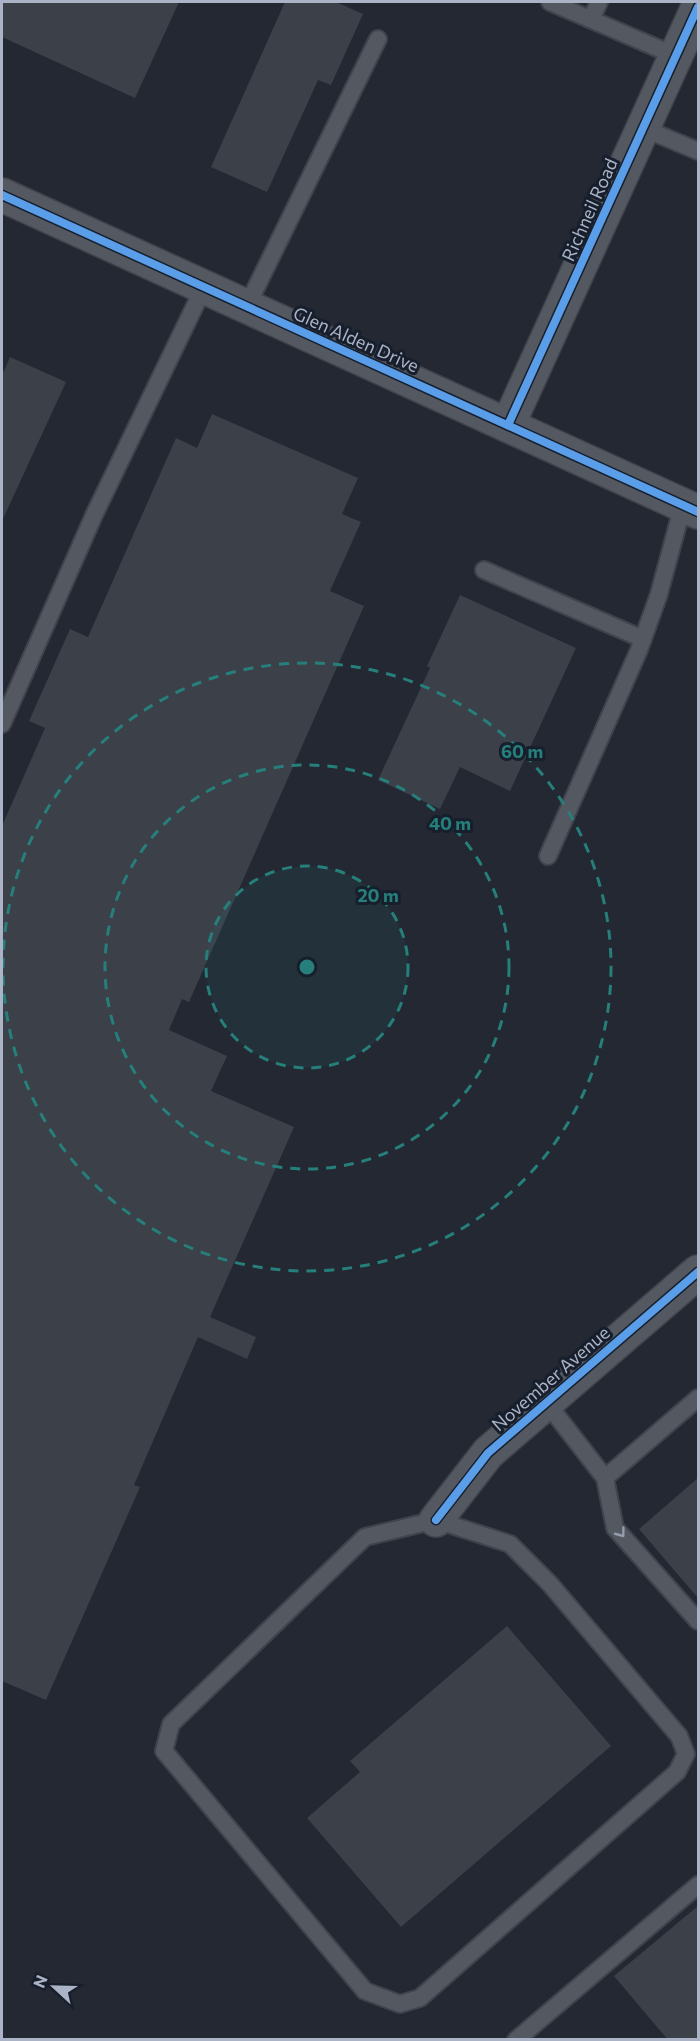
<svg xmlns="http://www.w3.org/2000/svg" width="700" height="2041" viewBox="0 0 700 2041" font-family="Commissioner,sans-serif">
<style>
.building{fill:#3b4049}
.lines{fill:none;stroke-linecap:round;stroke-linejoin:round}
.service-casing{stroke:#40434b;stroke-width:20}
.minor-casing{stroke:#40434b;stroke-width:36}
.tertiary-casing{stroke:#40434b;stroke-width:36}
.service{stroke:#535861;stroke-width:16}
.minor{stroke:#535861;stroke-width:33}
.tertiary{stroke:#535861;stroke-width:33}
.cycleway-casing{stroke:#171f2d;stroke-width:11}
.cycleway{stroke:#5a9eea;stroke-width:8}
.oneway{stroke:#959cad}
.ring{fill:none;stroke:#267f7b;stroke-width:3;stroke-dasharray:10 8}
.labels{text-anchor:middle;stroke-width:6;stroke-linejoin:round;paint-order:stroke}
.street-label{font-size:18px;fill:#abb3c6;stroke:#171f2d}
.centre{fill:#267f7b;stroke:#171f2d;stroke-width:3}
.ring-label{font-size:18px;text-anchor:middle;font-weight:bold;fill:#267f7b;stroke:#171f2d;stroke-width:6;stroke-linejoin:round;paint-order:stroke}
</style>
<rect width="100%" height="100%" fill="#232832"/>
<g class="building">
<polygon points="2,2 179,2 135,98 2,37"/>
<polygon points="285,2 336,2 363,14 331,85 318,80 267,192 211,167"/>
<polygon points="10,357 66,382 2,521 2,370 4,371"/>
<polygon points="212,414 358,478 342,514 361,522 330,591 364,606 189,1002 182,999 169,1030 227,1056 211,1091 294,1127 210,1317 256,1337 247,1359 198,1337 134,1485 140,1487 46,1700 2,1681 2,826 45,728 29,721 70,629 88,637 176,438 197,448"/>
<polygon points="460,595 576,648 510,791 460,767 440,809 378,780 430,668 427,666"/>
<polygon points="698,1478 698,1598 639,1529"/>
<polygon points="507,1626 611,1746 401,1927 307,1818 360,1772 350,1761"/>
<polygon points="698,1906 698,2040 668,2040 614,1976"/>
</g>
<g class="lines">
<g class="service-casing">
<g id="service">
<polyline points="550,2 676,56"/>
<polyline points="591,19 599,2"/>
<polyline points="643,128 698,151"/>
<polyline points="247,306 378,39"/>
<polyline points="484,570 643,639"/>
<polyline points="2,724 95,513 204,287"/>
<polyline points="548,856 639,650 659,594 683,505"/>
<polyline points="546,1402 605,1478 698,1398"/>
<polyline points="605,1478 615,1528 698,1621"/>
<polygon points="436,1520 510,1544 550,1584 679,1736 686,1754 677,1772 420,1998 400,2004 365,1991 164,1751 171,1724 365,1537"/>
<polyline points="516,2040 698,1885"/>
</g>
</g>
<g class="minor-casing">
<g id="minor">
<polyline points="508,425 698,7"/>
<polyline points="436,1520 488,1453 698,1272"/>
</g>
</g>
<g class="tertiary-casing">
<polyline id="tertiary" points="2,195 698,512"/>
</g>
<use href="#service" class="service"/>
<use href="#minor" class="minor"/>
<use href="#tertiary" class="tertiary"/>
<g class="cycleway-casing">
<g id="cycleway">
<polyline points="2,195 698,512"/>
<polyline points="508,425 698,7"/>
<polyline points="436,1520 488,1453 698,1272"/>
</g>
</g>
<use href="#cycleway" class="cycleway"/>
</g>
<defs><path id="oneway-chevron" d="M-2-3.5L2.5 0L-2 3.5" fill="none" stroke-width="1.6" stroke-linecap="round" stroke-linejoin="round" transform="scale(1.5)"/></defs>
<use class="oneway" href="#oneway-chevron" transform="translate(621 1533) rotate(53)"/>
<circle cx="307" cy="967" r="101" fill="#267f7b" fill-opacity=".12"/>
<g class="ring">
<circle cx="307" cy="967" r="101"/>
<circle cx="307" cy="967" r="202"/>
<circle cx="307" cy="967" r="304"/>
</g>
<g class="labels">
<g class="street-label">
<text transform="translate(590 210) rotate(-66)" y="6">Richneil Road</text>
<text transform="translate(356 340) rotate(24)" y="6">Glen Alden Drive</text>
<text transform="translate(551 1379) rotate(-41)" y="6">November Avenue</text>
</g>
</g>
<circle cx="307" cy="967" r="9" class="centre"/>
<g class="ring-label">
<text x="522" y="758">60 m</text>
<text x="450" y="830">40 m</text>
<text x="378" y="902">20 m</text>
</g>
<rect width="700" height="2041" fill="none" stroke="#abb3c6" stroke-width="6"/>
<g transform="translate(54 1987) rotate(292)" stroke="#171f2d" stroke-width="4.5" paint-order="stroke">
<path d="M0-4.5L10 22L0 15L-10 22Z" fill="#abb3c6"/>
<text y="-9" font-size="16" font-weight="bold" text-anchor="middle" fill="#abb3c6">N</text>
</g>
</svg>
